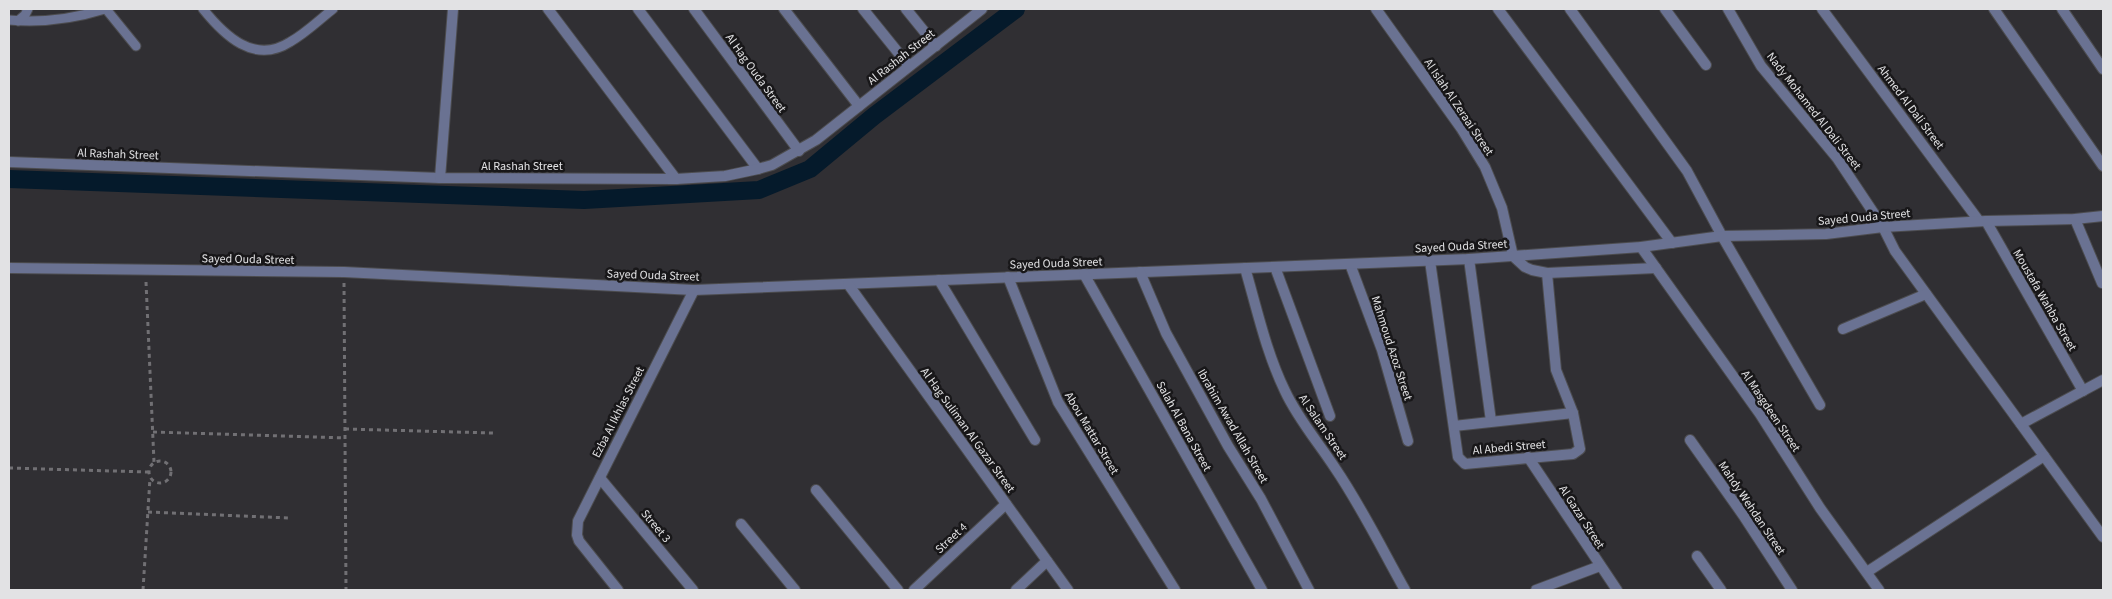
<svg xmlns="http://www.w3.org/2000/svg" width="2112" height="599" viewBox="0 0 2112 599" font-family="'Source Sans 3',sans-serif">
<style>
.lines{fill:none;stroke-linecap:round;stroke-linejoin:round}
.canal{stroke:#051a2b;stroke-width:18}
.lane-casing{stroke:#4c4c4f;stroke-width:11}
.street-casing{stroke:#4c4c4f;stroke-width:12}
.path{stroke:#717074;stroke-width:3;stroke-dasharray:4 4;stroke-linecap:butt}
.lane{stroke:#6a7292;stroke-width:9}
.street{stroke:#6a7292;stroke-width:10}
.labels{text-anchor:middle;stroke-width:5;stroke-linejoin:round;paint-order:stroke}
.street-label{font-size:12px;fill:#e2e2e4;stroke:#181719}
</style>
<rect width="100%" height="100%" fill="#302f33"/>
<g class="lines">
<polyline class="canal" points="9,179 584,200 759,190 810,169 874,116 1016,9"/>
<g class="lane-casing">
<g id="lane">
<polyline points="106,9 136,46"/>
<path d="M203,9c21,26 51,56 87,33 16,-9 29,-22 43,-33"/>
<path d="M9,20c33,3 64,-1 96,-11"/>
<polyline points="18,21 25,15 28,9"/>
</g>
</g>
<g class="street-casing">
<g id="street">
<polyline points="548,9 676,179"/>
<polyline points="638,9 758,169"/>
<polyline points="694,9 799,151"/>
<polyline points="784,9 859,106"/>
<polyline points="863,9 909,66"/>
<polyline points="906,9 936,46"/>
<polyline points="1376,9 1461,128 1485,167 1502,208 1513,256 1525,267 1532,270 1547,273 1656,268"/>
<polyline points="1498,9 1672,243"/>
<polyline points="1570,9 1687,171 1722,236 1820,405"/>
<polyline points="1665,9 1706,65"/>
<polyline points="1728,9 1761,66 1837,158 1883,227 1895,251 2103,537"/>
<polyline points="1822,9 1979,221"/>
<polyline points="1994,9 2103,166"/>
<polyline points="2062,9 2103,69"/>
<polyline points="9,162 440,178 676,179 725,176 758,169 772,165 816,140 982,9"/>
<polyline points="440,178 453,9"/>
<polyline points="2075,219 2102,283"/>
<polyline points="1986,221 2083,391"/>
<polyline points="1641,247 1760,414 1820,508 1879,590"/>
<polyline points="1469,259 1491,421"/>
<polyline points="1430,261 1458,457 1465,464 1573,454 1580,449 1573,413 1556,370 1547,273"/>
<polyline points="1350,264 1382,350 1408,441"/>
<polyline points="1275,267 1330,416"/>
<polyline points="9,268 344,272 694,290 1469,259 1641,247 1722,236 1826,234 1883,227 1986,221 2075,219 2103,216"/>
<path d="M1245,268c12,41 21,84 40,123 13,28 33,51 50,77 26,38 47,81 70,122"/>
<polyline points="1140,272 1166,333 1228,446 1261,499 1309,590"/>
<polyline points="1084,274 1262,590"/>
<polyline points="1008,277 1058,402 1175,590"/>
<polyline points="939,280 1035,440"/>
<polyline points="848,284 1068,590"/>
<polyline points="1843,329 1926,294"/>
<polyline points="2021,424 2103,380"/>
<polyline points="1454,426 1573,413"/>
<polyline points="1690,440 1743,515 1792,590"/>
<polyline points="1528,457 1617,590"/>
<polyline points="600,478 693,590"/>
<polyline points="816,490 898,590"/>
<polyline points="741,524 795,590"/>
<polyline points="1697,556 1721,590"/>
<polyline points="1867,572 2044,456"/>
<polyline points="618,590 579,541 577,535 578,521 694,290"/>
<polyline points="914,590 1006,504"/>
<polyline points="1016,590 1047,561"/>
<polyline points="1536,590 1600,566"/>
</g>
</g>
<g class="path">
<polyline points="146,282 154,462"/>
<polyline points="344,283 346,590"/>
<polyline points="345,429 493,433"/>
<polyline points="153,432 345,438"/>
<circle cx="160" cy="472" r="11"/>
<polyline points="9,468 148,472"/>
<polyline points="148,512 290,518"/>
<polyline points="143,590 150,478"/>
</g>
<use href="#lane" class="lane"/>
<use href="#street" class="street"/>
</g>
<g class="labels">
<g class="street-label">
<text transform="translate(901 57) rotate(-38)" y="4">Al Rashah Street</text>
<text transform="translate(756 73) rotate(54)" y="4">Al Hag Ouda Street</text>
<text transform="translate(1459 107) rotate(56)" y="4">Al Islah Al Zeraai Street</text>
<text transform="translate(1911 107) rotate(53)" y="4">Ahmed Al Dali Street</text>
<text transform="translate(1814 111) rotate(52)" y="4">Nady Mohamed Al Dali Street</text>
<text transform="translate(118 154) rotate(2)" y="4">Al Rashah Street</text>
<text x="522" y="170">Al Rashah Street</text>
<text transform="translate(1864 217) rotate(-5)" y="4">Sayed Ouda Street</text>
<text transform="translate(1461 246) rotate(-3)" y="4">Sayed Ouda Street</text>
<text transform="translate(248 259) rotate(1)" y="4">Sayed Ouda Street</text>
<text transform="translate(1056 263) rotate(-2)" y="4">Sayed Ouda Street</text>
<text transform="translate(653 275) rotate(2)" y="4">Sayed Ouda Street</text>
<text transform="translate(2045 300) rotate(60)" y="4">Moustafa Wahba Street</text>
<text transform="translate(1392 348) rotate(72)" y="4">Mahmoud Azoz Street</text>
<text transform="translate(1771 411) rotate(56)" y="4">Al Masgdeen Street</text>
<text transform="translate(618 412) rotate(-63)" y="4">Ezba Al Ikhlas Street</text>
<text transform="translate(1184 426) rotate(61)" y="4">Salah Al Bana Street</text>
<text transform="translate(1233 426) rotate(60)" y="4">Ibrahim Awad Allah Street</text>
<text transform="translate(1323 427) rotate(56)" y="4">Al Salam Street</text>
<text transform="translate(968 430) rotate(54)" y="4">Al Hag Suliman Al Gazar Street</text>
<text transform="translate(1092 433) rotate(59)" y="4">Abou Mattar Street</text>
<text transform="translate(1509 447) rotate(-5)" y="4">Al Abedi Street</text>
<text transform="translate(1752 508) rotate(56)" y="4">Mahdy Wehdan Street</text>
<text transform="translate(1582 517) rotate(57)" y="4">Al Gazar Street</text>
<text transform="translate(656 526) rotate(50)" y="4">Street 3</text>
<text transform="translate(951 538) rotate(-43)" y="4">Street 4</text>
</g>
</g>
<rect width="2112" height="599" fill="none" stroke="#e2e2e4" stroke-width="20"/>
</svg>
